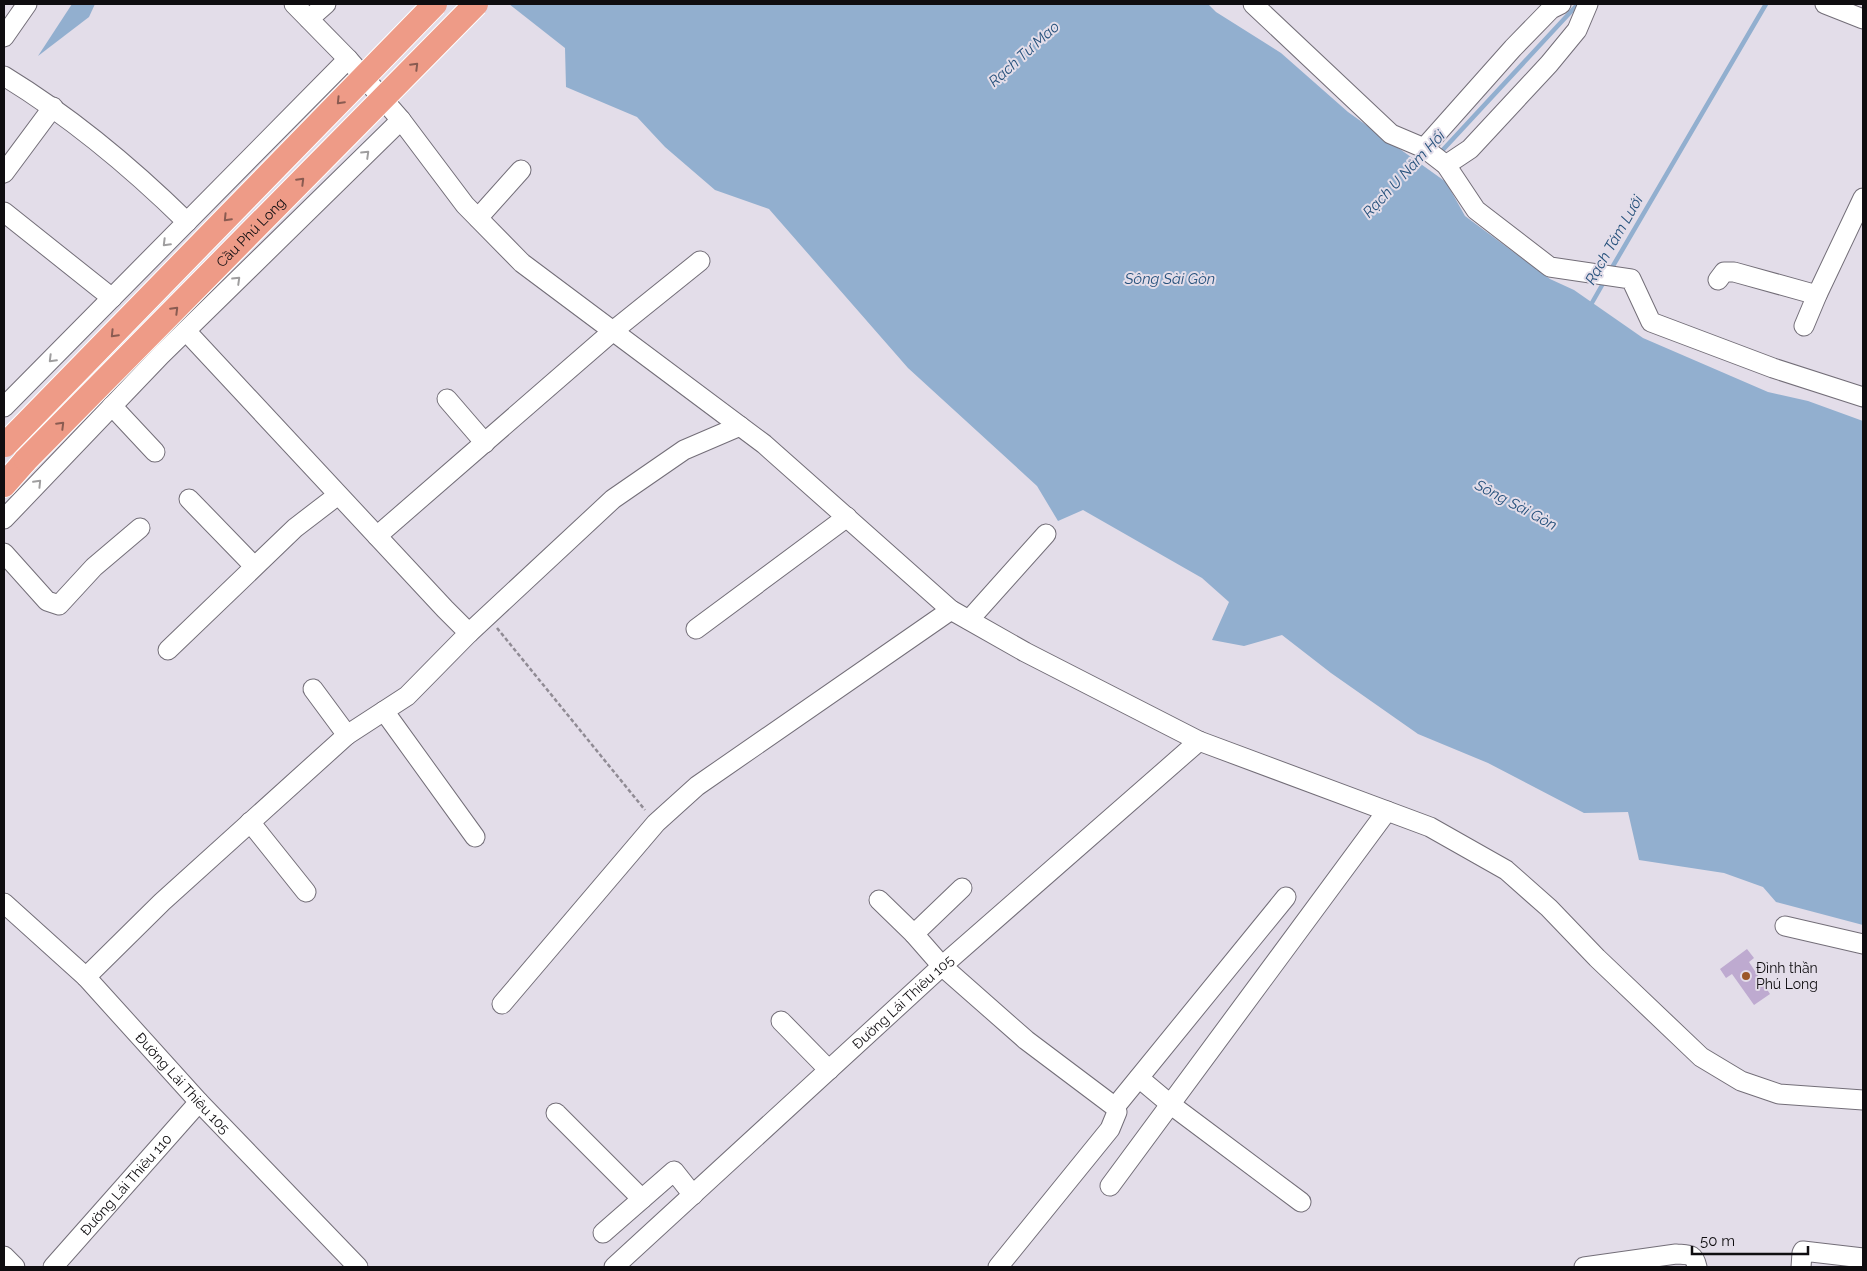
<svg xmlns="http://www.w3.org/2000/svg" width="1867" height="1271" viewBox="0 0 1867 1271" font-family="Raleway,sans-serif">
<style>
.water{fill:#92afcf}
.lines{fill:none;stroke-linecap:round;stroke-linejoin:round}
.stream{stroke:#92afcf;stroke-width:4.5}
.building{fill:#beaad0}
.minor-casing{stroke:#736e78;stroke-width:21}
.major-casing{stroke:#fff;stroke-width:26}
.path{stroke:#908b94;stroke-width:2.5;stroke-dasharray:4 2.5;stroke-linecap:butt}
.minor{stroke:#fff;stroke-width:19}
.major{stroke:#ee9b87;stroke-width:24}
.major-bridge-casing{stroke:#fff;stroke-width:26;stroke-linecap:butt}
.major-bridge{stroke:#ee9b87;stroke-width:24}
.oneway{stroke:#8a5b51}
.oneway2{stroke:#9f9e9f}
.poi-dot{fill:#9c5829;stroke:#e3dde9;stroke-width:2}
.labels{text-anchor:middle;stroke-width:4;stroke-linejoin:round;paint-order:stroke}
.street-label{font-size:14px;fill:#0f0d10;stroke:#e3dde9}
.poi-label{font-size:14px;fill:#0f0d10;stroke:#e3dde9;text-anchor:start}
.water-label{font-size:15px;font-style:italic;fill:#26517c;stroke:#e3dde9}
</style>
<rect width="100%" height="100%" fill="#e3dde9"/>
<g class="water">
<polygon points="72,4 95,4 89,17 38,56"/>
<polygon points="509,4 1208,4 1216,12 1281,53 1348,112 1446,182 1465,216 1550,279 1574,290 1643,338 1768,392 1808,401 1863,421 1863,925 1776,902 1763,887 1724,873 1639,860 1628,812 1584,813 1488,763 1418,734 1331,673 1282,635 1244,646 1212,640 1229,602 1202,578 1083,510 1058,521 1037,486 908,368 769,209 715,190 665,147 637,117 566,87 565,48"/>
</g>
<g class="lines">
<g class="stream">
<polyline points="1439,154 1578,4"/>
<polyline points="1610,271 1766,4"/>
<polyline points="1589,308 1605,280"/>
</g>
</g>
<polygon class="building" points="1747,949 1754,958 1749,962 1770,994 1754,1005 1732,974 1726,978 1720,969"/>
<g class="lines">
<g class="minor-casing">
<g id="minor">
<polyline points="294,4 348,59 401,120 465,205 522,263 764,444 951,610 1025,652 1199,741 1430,827 1506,870 1549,908 1597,958 1701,1057 1741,1081 1779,1094 1863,1100"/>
<polyline points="1253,4 1391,134 1424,148 1446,165 1476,210 1550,267 1631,279 1651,322 1773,368 1863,397"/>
<polyline points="1825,4 1863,19"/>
<polyline points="309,19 326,4"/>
<polyline points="4,37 27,4"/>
<path d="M4,76c67,41 127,91 183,146"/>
<polyline points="1424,148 1513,48 1551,9 1561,4"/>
<polyline points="1446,165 1470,149 1549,64 1577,30 1588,4"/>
<polyline points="4,173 53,107"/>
<polyline points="4,212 112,298"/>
<polyline points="478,218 521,170"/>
<polyline points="1718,280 1724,272 1734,272 1817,295"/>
<polyline points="1804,326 1817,295 1863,198"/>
<polyline points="447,399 485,443"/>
<polyline points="112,406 155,452"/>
<polyline points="4,407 348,59"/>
<polyline points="189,499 254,566"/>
<polyline points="4,519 161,355 401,120"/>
<polyline points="377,536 613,331 700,261"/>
<polyline points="4,553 47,601 59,605 94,567 140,528"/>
<polyline points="969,620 1046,534"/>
<polyline points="696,629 847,517"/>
<polyline points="469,633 613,499 684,450 740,426"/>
<polyline points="168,650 295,528 338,495"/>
<polyline points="313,689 347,735"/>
<polyline points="384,711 475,837"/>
<polyline points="250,822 306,892"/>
<polyline points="962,888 914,934 942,966 1026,1040 1115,1107 1117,1112 1110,1129 998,1267"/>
<polyline points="879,900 914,934"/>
<path id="s1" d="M4,903l82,74 113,125 159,165"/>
<polyline points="1785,926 1863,944"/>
<polyline points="86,977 162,902 347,735 407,696 469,633 445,609 186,331"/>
<polyline points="502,1004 656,823 697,786 951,610"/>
<polyline points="781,1021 829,1070"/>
<polyline points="1139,1078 1170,1104 1301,1202"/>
<polyline points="1115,1107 1286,897"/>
<polyline points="556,1113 642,1199"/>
<polyline points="1110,1186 1387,811"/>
<polyline points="603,1233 674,1171 693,1195"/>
<polyline points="4,1256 15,1267"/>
<path id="s2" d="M53,1267l146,-165"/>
<path id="s3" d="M614,1267l328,-301 257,-225"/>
<path d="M1584,1267l92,-13c13,1 18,-1 21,13"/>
<polyline points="1801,1267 1802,1253 1803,1251 1863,1258"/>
</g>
</g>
<g class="major-casing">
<polyline id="major" points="4,485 26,460"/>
</g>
<polyline class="path" points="497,628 645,810"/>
<use href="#minor" class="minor"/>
<use href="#major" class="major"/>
<g class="major-bridge-casing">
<g id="major-bridge">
<polyline points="5,445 435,4"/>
<path id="s4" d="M26,460l450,-456"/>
</g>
</g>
<use href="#major-bridge" class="major-bridge"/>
</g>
<defs><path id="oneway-chevron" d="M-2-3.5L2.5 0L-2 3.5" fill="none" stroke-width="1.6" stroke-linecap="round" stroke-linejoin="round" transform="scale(1.25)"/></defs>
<g class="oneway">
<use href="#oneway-chevron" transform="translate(415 66) rotate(-45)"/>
<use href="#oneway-chevron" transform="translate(340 101) rotate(134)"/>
<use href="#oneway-chevron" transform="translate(301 181) rotate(-45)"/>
<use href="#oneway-chevron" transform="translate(227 218) rotate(134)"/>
<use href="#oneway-chevron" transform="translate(175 310) rotate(-45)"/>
<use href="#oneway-chevron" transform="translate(114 334) rotate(134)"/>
<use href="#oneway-chevron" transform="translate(61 425) rotate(-45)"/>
</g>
<g class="oneway2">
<use href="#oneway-chevron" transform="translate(366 154) rotate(-44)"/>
<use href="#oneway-chevron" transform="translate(166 243) rotate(135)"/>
<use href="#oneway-chevron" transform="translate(237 280) rotate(-44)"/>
<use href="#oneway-chevron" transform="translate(52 359) rotate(135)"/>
<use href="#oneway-chevron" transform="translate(38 483) rotate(-46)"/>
</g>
<circle class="poi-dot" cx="1746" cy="976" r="5"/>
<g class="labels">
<g class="street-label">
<text dy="5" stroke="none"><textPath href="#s4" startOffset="320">Cầu Phú Long</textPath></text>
<text dy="5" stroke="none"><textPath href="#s3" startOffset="392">Đường Lái Thiêu 105</textPath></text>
<text dy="5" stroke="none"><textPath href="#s1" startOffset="254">Đường Lái Thiêu 105</textPath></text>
<text dy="5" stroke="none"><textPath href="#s2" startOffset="110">Đường Lái Thiêu 110</textPath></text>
</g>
<g class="poi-label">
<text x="1756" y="973">Đình thần<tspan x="1756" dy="16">Phú Long</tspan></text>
</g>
<g class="water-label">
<text transform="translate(1024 54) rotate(-42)" y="5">Rạch Tư Mao</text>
<text transform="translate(1404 174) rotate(-47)" y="5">Rạch U Năm Hối</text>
<text transform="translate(1614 240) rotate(-60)" y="5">Rạch Tám Lưới</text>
<text x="1170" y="284">Sông Sài Gòn</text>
<text transform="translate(1516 505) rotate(28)" y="5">Sông Sài Gòn</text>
</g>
</g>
<rect width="1867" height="1271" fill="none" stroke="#0f0d10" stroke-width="10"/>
<path d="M1692 1246v8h116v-8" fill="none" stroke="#0f0d10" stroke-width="2.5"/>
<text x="1700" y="1246" font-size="15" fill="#0f0d10" stroke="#e3dde9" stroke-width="4" paint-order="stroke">50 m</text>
</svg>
